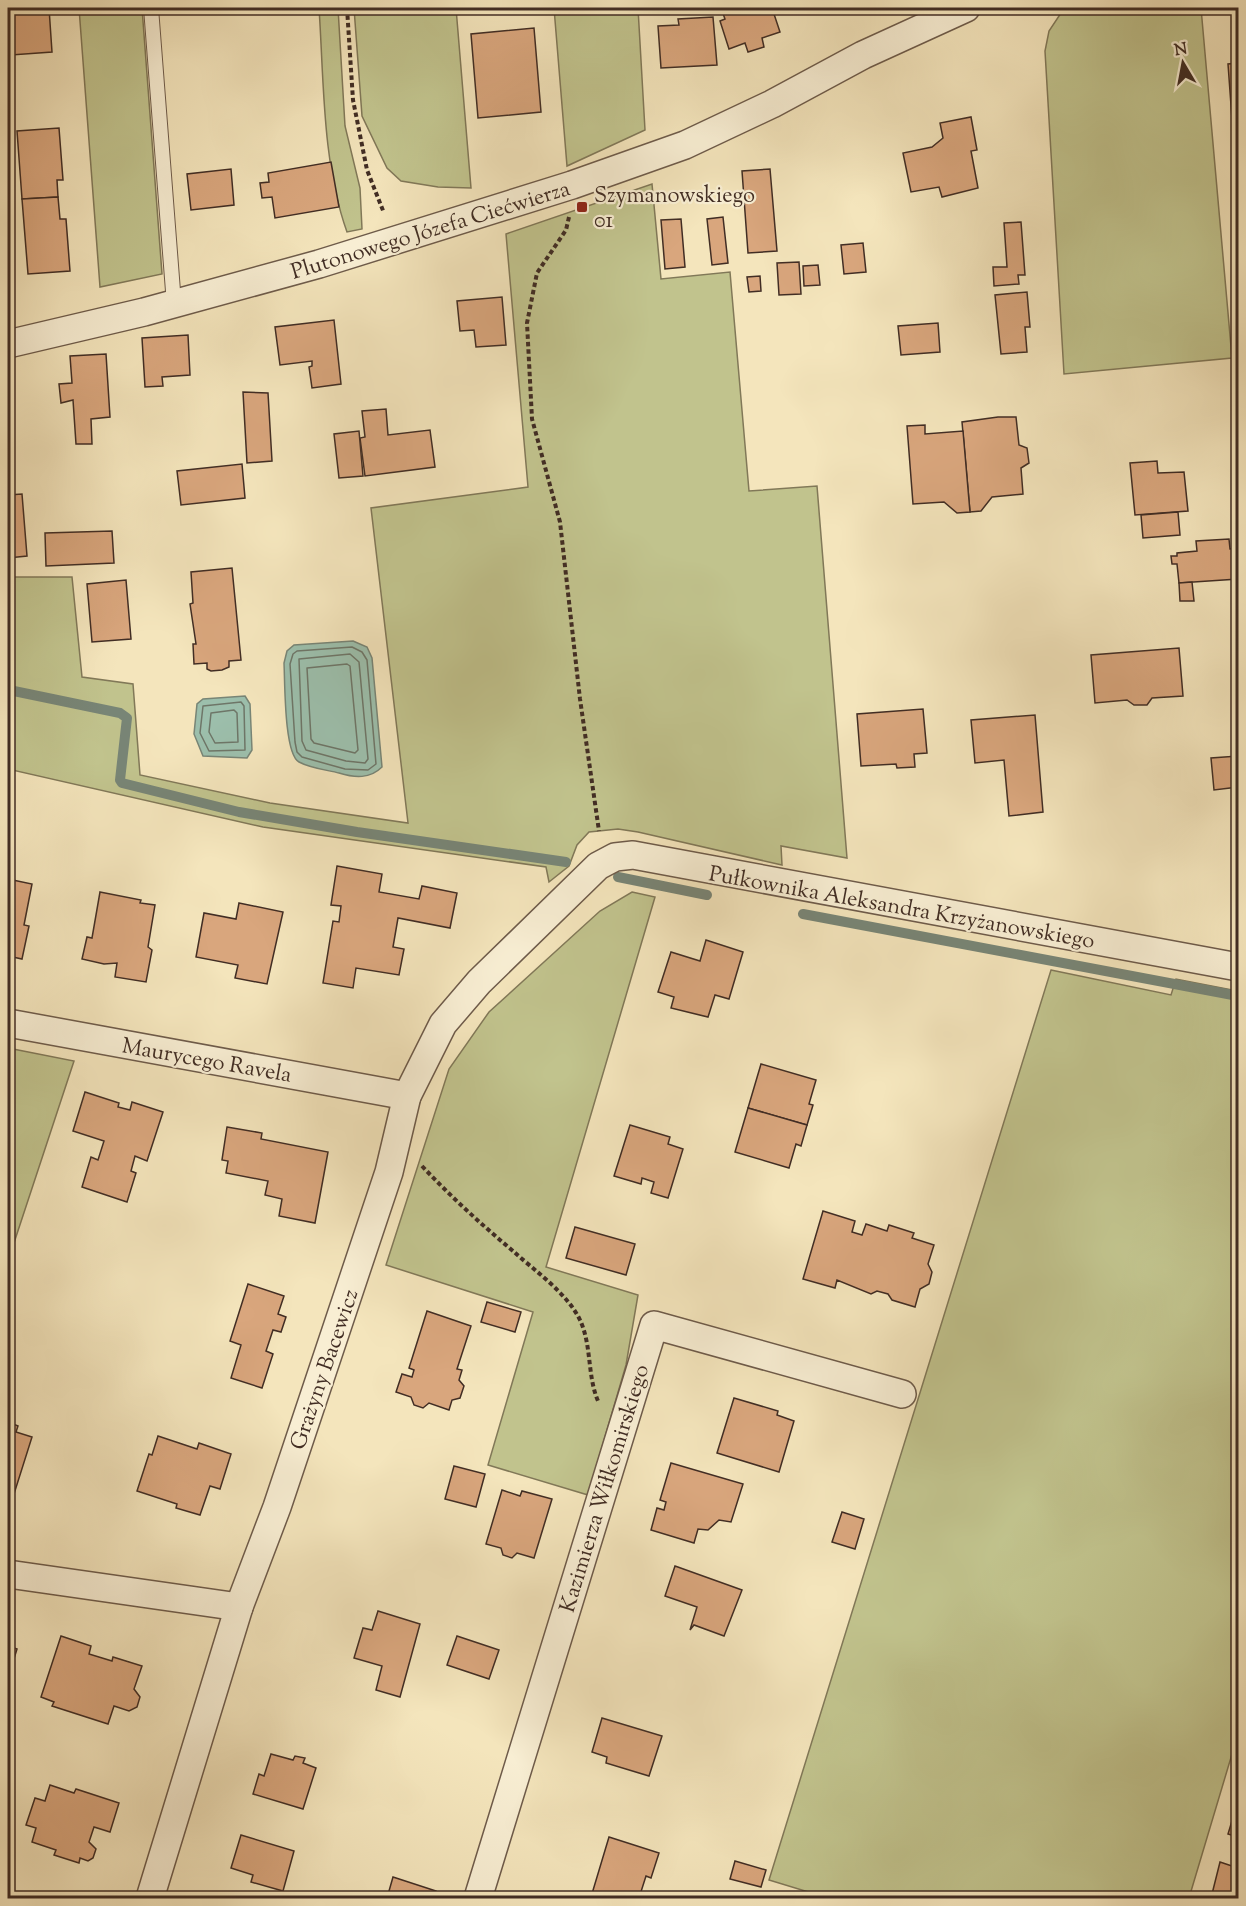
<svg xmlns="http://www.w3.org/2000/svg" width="1246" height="1906" viewBox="0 0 1246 1906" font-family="'Sorts Mill Goudy',serif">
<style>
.green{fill:#c1c38d;stroke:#817858;stroke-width:1.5}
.water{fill:#9cbfac;stroke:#788576;stroke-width:1.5}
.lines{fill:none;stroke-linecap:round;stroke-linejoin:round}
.shore{stroke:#6e7668;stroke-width:1.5}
.stream{stroke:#788576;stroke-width:10}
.building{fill:#d9a67d;stroke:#412d24;stroke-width:1.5}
.service-casing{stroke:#6e5b4a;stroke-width:16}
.minor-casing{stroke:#6e5b4a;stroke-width:30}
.path{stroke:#412d24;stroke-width:4;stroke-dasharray:4.5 3;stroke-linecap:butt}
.service{stroke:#f8eed3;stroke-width:14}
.minor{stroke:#f8eed3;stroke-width:27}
.poi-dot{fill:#8f2418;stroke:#f8eed3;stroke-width:2}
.labels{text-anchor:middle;stroke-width:4.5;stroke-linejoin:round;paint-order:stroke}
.poi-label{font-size:22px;fill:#412d24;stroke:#f8eed3;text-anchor:start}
.street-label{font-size:22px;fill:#412d24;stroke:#f8eed3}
</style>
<rect width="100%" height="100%" fill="#f4e5bc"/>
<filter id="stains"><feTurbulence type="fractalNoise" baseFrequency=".00333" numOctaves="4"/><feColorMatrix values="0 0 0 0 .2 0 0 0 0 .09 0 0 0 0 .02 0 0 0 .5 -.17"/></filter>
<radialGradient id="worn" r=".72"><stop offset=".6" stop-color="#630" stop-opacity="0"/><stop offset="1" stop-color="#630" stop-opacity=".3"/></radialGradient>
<g class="green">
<polygon points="79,8 142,8 162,274 100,287"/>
<path d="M319,8h19l7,118 15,62 2,41 -15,3c-25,-70 -23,-151 -28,-224z"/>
<polygon points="354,8 456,8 471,188 438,187 401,181 387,168 362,116"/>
<polygon points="554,8 638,8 645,130 567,166"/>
<polygon points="1073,8 1201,8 1232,358 1064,374 1045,51 1049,31 1063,10"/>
<polygon points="652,184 661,279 730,272 749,491 817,486 847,858 781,846 782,865 638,832 618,829 589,832 577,845 569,866 549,882 546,867 263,827 12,770 8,720 8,577 72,577 82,677 133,684 140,775 270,803 408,823 371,508 528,487 506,234"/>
<polygon points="632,892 655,897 546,1267 638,1295 626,1365 588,1495 488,1465 533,1312 386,1265 449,1069 489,1012 600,911"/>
<polygon points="1051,970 1171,995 1176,979 1238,991 1238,1734 1189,1898 908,1898 890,1893 888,1898 828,1898 769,1880"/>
<polygon points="8,1048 74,1061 8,1261"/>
</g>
<g class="water">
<path d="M353,641l14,6 5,11 10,109c-12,12 -27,11 -43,6 -12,-3 -29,-5 -40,-11 -15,-8 -14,-80 -15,-99l3,-12 7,-6z"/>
<polygon points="245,696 250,704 252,750 247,758 203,756 194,734 197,704 203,699"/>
</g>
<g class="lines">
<g class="shore">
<polygon points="352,647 362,652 367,660 376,764 368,770 345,769 302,757 297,752 295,742 290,664 293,654 297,651"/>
<polygon points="350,654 359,662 368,759 365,763 346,761 306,750 302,741 299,659"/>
<polygon points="347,664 350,666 358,750 355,753 314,743 311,739 307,668"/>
<polygon points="241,702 244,706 245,750 209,751 200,733 203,706"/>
<polygon points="234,710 237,713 238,742 215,743 209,732 211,713"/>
</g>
<g class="stream">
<polyline points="9,690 120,713 127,718 120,780 122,783 239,812 357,832 566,862"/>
<polyline points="618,877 707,895"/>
<polyline points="803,914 1238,996"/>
</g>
</g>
<g class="building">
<polygon points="8,8 49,8 52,52 11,55"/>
<polygon points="721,8 772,8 780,32 762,38 764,47 748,52 745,43 729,49 720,21 725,19"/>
<polygon points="713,17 717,65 661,68 658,26 679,25 678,19"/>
<polygon points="534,28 541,112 478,118 471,34"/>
<polygon points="1238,63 1238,118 1232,119 1228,64"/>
<polygon points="971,117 977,150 971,151 978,188 942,197 939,187 911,192 903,153 932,147 943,138 940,123"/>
<polygon points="59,128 63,180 57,180 58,197 22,199 17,131"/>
<polygon points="331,162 339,207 275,218 272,197 262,198 260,183 269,182 268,173"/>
<polygon points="231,169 234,205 191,210 187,174"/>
<polygon points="770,169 777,251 748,253 742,171"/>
<polygon points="58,197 60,219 66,219 70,271 28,274 22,199"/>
<polygon points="723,217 728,263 712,265 707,219"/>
<polygon points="681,219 685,267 665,269 661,220"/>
<polygon points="1021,222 1025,275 1018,275 1019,284 994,286 993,267 1007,267 1004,223"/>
<polygon points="863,243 866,272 844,274 841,245"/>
<polygon points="799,262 801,294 779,295 777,263"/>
<polygon points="818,265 820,285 804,286 803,266"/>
<polygon points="760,276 761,291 749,292 747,277"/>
<polygon points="1027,292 1030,327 1025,327 1027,352 1001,354 995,295"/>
<polygon points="502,297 506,345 476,347 474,330 460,331 457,301"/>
<polygon points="334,320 341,384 312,388 309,367 312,366 312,361 280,365 275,327"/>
<polygon points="938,323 940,352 901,355 898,326"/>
<polygon points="188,335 190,375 162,377 163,386 145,387 142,338"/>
<polygon points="106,354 110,417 91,419 92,444 76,444 73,400 61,403 59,384 72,383 70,356"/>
<polygon points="243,392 268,393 272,461 247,463"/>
<polygon points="386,409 388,435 430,430 435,467 365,476 360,438 365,437 362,411"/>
<polygon points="998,417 1016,417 1019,445 1027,448 1029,463 1021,468 1023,494 992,497 981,511 970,512 962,422"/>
<polygon points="925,425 925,434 963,431 970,512 957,513 944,502 913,504 907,426"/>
<polygon points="359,431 363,476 339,478 334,434"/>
<polygon points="1157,461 1158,473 1184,472 1188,511 1135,515 1130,463"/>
<polygon points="242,464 245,498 181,505 177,471"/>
<polygon points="22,494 27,556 8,558 8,495"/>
<polygon points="1178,512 1180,535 1143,538 1141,515"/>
<polygon points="112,531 114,563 46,566 45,533"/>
<polygon points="1229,539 1230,549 1238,548 1238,579 1179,583 1177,564 1172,564 1171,556 1177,556 1177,553 1197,551 1196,541"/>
<polygon points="232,568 241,660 229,661 229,667 222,670 211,671 207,669 207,663 194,664 193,644 196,644 190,604 193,603 191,572"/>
<polygon points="126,580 131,639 92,642 87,584"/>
<polygon points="1192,582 1194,601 1180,601 1179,583"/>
<polygon points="1179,648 1183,696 1152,698 1147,705 1134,705 1127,700 1095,703 1091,655"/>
<polygon points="923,709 927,753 914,754 915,767 897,768 896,764 861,766 857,714"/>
<polygon points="1035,715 1043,812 1009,816 1004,760 975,763 971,720"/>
<polygon points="1238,756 1238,787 1214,790 1211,758"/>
<polygon points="337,866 382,874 379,892 419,899 422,886 457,893 450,928 398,918 393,947 404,949 399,975 356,968 353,988 323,983 333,921 339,922 341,906 331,905"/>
<polygon points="8,879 32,884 24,925 29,926 22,959 8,956"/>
<polygon points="100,892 141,900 140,903 155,905 148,947 152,950 146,982 115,977 117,963 104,964 82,959 87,937 92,938"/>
<polygon points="239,903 283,912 267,984 235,978 238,965 196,957 204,913 236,919"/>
<polygon points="706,940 743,952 729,999 715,995 708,1017 671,1008 674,997 658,992 671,952 700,961"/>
<polygon points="761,1064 816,1080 809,1104 813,1105 807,1125 748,1108"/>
<polygon points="85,1092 119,1103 118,1107 130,1110 132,1102 163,1112 147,1161 135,1156 131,1171 136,1173 127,1202 82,1187 91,1157 98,1160 104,1141 73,1131"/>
<polygon points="748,1108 807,1125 801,1146 796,1144 789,1168 735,1152"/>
<polygon points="630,1125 670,1137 668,1144 683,1149 668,1198 651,1193 654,1182 642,1178 641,1184 614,1176"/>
<polygon points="227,1127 262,1133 261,1139 328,1152 315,1223 279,1216 282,1199 265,1195 268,1181 226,1173 228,1161 222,1160"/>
<polygon points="823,1211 855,1221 852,1232 862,1235 866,1224 887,1231 889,1225 914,1233 912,1238 934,1245 928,1264 932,1272 929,1284 920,1289 915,1307 892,1300 888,1294 877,1291 871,1294 837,1280 835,1288 803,1279"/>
<polygon points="575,1227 635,1244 626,1275 566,1258"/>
<polygon points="248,1284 284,1296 278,1314 286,1317 281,1332 273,1330 266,1351 273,1354 262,1388 231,1378 241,1345 230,1341"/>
<polygon points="487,1302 521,1312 515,1332 481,1322"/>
<polygon points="427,1311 471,1326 457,1369 462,1370 459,1380 464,1386 460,1398 452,1400 449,1410 429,1403 423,1408 414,1405 411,1397 396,1392 402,1374 412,1377 414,1370 409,1368"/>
<polygon points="734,1398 778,1411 777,1415 794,1421 779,1472 717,1453"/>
<polygon points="8,1422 18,1426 16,1432 32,1437 14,1494 8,1493"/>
<polygon points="158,1436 197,1449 199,1443 231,1454 220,1489 210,1486 200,1515 176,1508 177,1504 137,1491 149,1454 152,1455"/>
<polygon points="671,1463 743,1484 731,1522 719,1520 708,1530 698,1529 694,1543 651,1530 657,1508 664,1510 666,1502 660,1500"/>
<polygon points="454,1466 485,1474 476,1507 445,1499"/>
<polygon points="502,1490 520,1496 522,1491 552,1499 534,1558 517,1553 512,1558 503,1555 501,1548 486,1544"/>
<polygon points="842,1512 864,1519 855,1549 832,1542"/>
<polygon points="675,1566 742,1590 724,1636 694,1625 690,1630 697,1607 665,1596"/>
<polygon points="378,1611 420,1624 400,1697 376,1690 382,1666 354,1658 363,1628 372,1630"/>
<polygon points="61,1636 91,1646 89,1654 112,1661 113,1657 142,1666 134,1689 140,1697 137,1707 129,1711 114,1706 108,1724 52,1706 54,1702 41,1697"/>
<polygon points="457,1636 499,1650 489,1679 447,1665"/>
<polygon points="8,1646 17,1649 8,1678"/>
<polygon points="602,1718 662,1736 649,1776 606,1763 607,1757 592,1752"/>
<polygon points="271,1754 293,1760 295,1756 305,1758 303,1763 316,1768 303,1809 253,1794 259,1774 264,1776"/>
<polygon points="50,1785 74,1793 76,1789 119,1803 110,1832 94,1827 89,1842 96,1849 93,1858 88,1861 80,1858 79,1863 54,1855 56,1850 32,1842 36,1828 26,1825 35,1798 45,1801"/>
<polygon points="1238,1801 1238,1837 1228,1834"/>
<polygon points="241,1835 294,1851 283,1891 251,1882 253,1875 231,1868"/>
<polygon points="609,1837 659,1853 651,1878 646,1876 639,1898 591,1897"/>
<polygon points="735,1861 766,1870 761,1887 730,1879"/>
<polygon points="1220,1862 1238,1868 1238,1898 1211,1898"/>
<polygon points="393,1877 436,1891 434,1898 387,1898"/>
</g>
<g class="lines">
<g class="service-casing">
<polyline id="service" points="151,8 174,304"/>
</g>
<g class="minor-casing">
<g id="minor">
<polyline points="8,344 144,312 319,264 572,185 685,145 772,104 863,55 966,8"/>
<polyline points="8,1023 407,1096"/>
<polyline points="8,1574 239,1607"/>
<polyline points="150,1898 239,1607 277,1507 389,1172 407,1096 443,1024 479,982 598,866 615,857 633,855 1238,967"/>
<polyline points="478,1898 654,1325 902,1394"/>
</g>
</g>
<g class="path">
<polyline points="347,8 353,100 367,170 384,213"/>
<polyline points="569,217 566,230 537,273 527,323 532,419 560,522 580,699 599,831"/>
<path d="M422,1166c29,31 59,58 91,85 22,20 54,42 67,69 12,26 7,55 18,81"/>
</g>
<use href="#service" class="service"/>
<use href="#minor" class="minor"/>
</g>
<rect class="poi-dot" x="576" y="201" width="12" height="12" rx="3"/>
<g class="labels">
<g class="poi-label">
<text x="594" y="202">Szymanowskiego<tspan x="594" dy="25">01</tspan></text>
</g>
<g class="street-label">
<text transform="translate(430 229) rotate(-17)" y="8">Plutonowego Józefa Ciećwierza</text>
<text transform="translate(902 906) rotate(10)" y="8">Pułkownika Aleksandra Krzyżanowskiego</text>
<text transform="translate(207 1059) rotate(10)" y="8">Maurycego Ravela</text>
<text transform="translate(323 1369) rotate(-71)" y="8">Grażyny Bacewicz</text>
<text transform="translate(603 1488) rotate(-73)" y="8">Kazimierza Wiłkomirskiego</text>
</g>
</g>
<rect width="1246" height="1906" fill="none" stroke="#f4e5bc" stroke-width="30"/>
<rect x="9" y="9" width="1228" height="1888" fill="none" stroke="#412d24" stroke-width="3"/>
<rect x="15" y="15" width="1216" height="1876" fill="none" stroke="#412d24" stroke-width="1.5"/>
<g transform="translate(1183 63) rotate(350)" stroke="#f8eed3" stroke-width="4.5" paint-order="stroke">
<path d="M0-4.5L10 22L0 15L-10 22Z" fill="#412d24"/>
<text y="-9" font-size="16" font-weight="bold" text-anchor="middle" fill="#412d24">N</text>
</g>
<rect width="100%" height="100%" filter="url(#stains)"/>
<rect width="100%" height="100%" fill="url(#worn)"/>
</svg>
